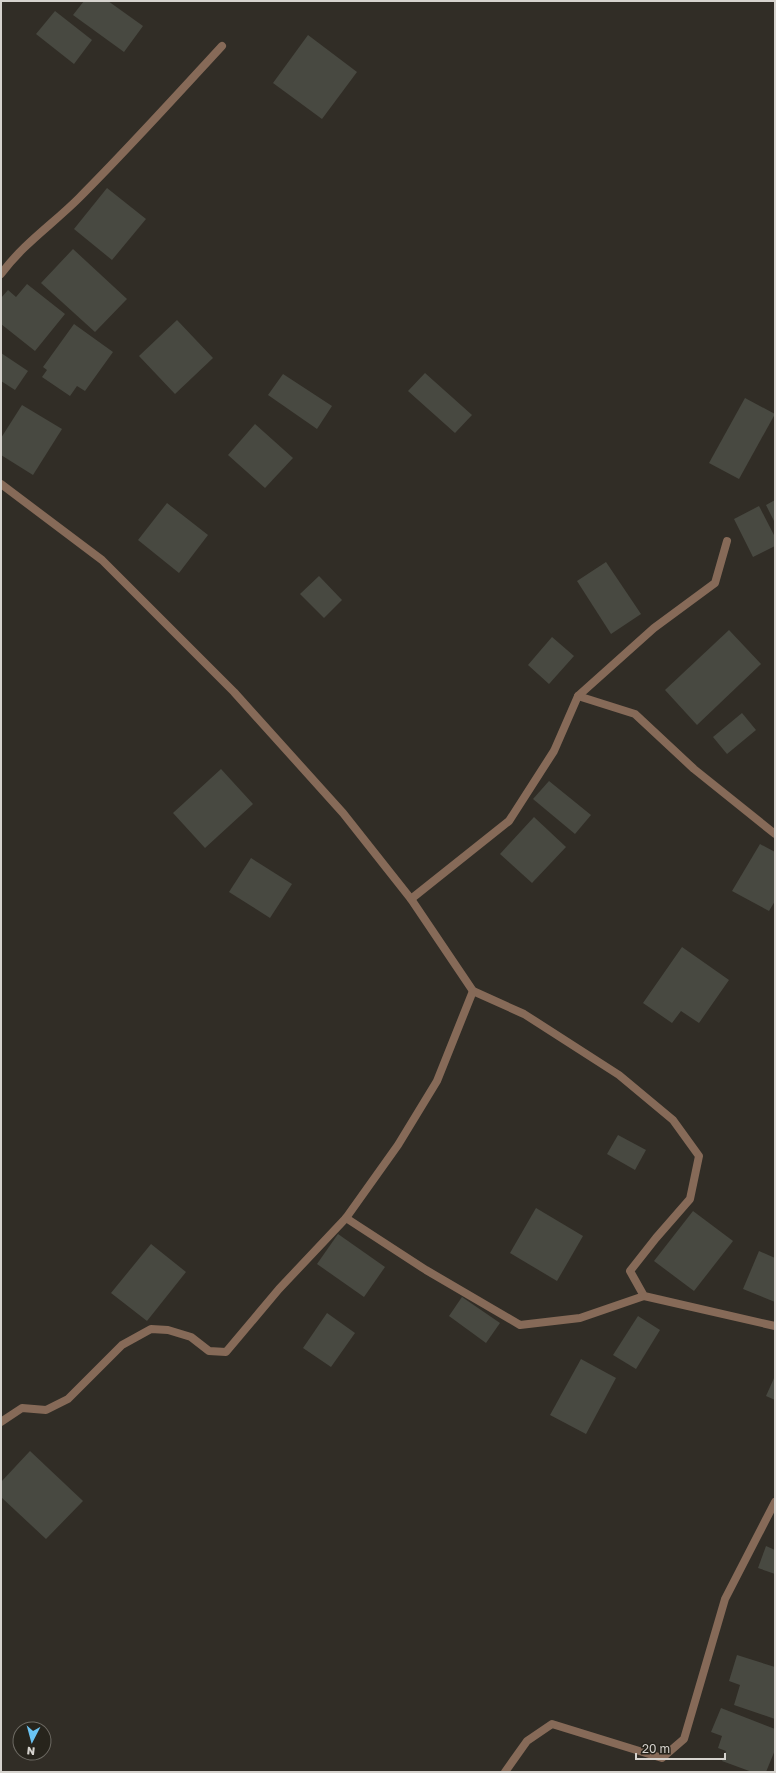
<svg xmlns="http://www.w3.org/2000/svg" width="776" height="1773" viewBox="0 0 776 1773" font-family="'Golos Text',sans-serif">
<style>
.building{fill:#484941}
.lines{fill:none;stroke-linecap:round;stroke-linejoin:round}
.minor{stroke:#866a58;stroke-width:8}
</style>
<rect width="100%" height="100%" fill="#312d26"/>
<g class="building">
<polygon points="84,1 108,1 143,26 124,52 73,15"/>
<polygon points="55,11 92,40 74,64 36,34"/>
<polygon points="308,35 357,72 322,119 273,83"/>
<polygon points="107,188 146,219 112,260 74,229"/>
<polygon points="73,249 127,299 95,332 41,283"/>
<polygon points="27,284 65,314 35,351 1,324 1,298 8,290 16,297"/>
<polygon points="177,320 213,358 175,394 139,356"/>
<polygon points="74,324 113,352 85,391 77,386 70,396 42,377 47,370 43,367"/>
<polygon points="1,353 28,371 15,390 1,381"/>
<polygon points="425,373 472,415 455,433 408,391"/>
<polygon points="283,374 332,406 317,429 268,395"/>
<polygon points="745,398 775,414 739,479 709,463"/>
<polygon points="22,405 62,429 33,475 1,455 1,438"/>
<polygon points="255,424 293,458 265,488 228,455"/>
<polygon points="775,500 775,523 766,505"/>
<polygon points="167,503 208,535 179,573 138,540"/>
<polygon points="759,506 775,537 775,546 753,557 734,519"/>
<polygon points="606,562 641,614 611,634 577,581"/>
<polygon points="319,576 342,600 324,618 300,594"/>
<polygon points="729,630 761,664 697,725 665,690"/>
<polygon points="552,637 574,656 549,684 528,665"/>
<polygon points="742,713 756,730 727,754 713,737"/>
<polygon points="221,769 253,804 205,848 173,813"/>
<polygon points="549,781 591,815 575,834 533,799"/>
<polygon points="534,817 566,847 532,883 500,854"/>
<polygon points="760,844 775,852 775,901 769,911 732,891"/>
<polygon points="251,858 292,884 270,918 229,892"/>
<polygon points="682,947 729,980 699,1023 681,1011 672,1023 643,1003"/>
<polygon points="618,1135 646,1150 635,1170 607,1154"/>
<polygon points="536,1208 583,1236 557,1281 510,1253"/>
<polygon points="693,1211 733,1241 694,1291 654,1261"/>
<polygon points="338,1234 385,1267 364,1297 317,1264"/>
<polygon points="151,1244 186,1272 147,1321 111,1293"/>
<polygon points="759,1251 775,1258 775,1302 743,1289"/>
<polygon points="462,1297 500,1323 486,1343 449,1316"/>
<polygon points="327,1313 355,1333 331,1367 303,1348"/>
<polygon points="638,1316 660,1330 636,1369 613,1355"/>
<polygon points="581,1359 616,1378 586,1434 550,1415"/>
<polygon points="775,1376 775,1400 766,1396"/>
<polygon points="30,1451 83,1501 46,1539 1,1497 1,1482"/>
<polygon points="766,1546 775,1550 775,1574 758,1568"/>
<polygon points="737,1655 775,1667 775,1719 734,1705 740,1685 729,1681"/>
<polygon points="721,1708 775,1729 775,1750 766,1772 752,1772 722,1761 726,1751 718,1748 722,1736 711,1732"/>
</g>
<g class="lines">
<g class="minor">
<path d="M1,274c22,-30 52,-50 78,-76 49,-49 96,-101 143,-152"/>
<polyline points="1,484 102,560 234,692 343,813 411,899 473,991 524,1014 619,1075 673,1120 699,1156 690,1199 656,1238 630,1271 644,1296 775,1326"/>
<polyline points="578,696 635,714 694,769 775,834"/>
<polyline points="411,899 509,821 554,751 578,696 654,628 715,583 727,541"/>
<polyline points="346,1218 426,1270 520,1325 580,1318 644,1296"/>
<polyline points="1,1422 22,1408 46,1410 68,1399 122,1345 151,1329 168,1330 191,1337 209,1351 226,1352 279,1289 346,1218 398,1145 437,1081 473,991"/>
<polyline points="505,1772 527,1741 552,1724 662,1758 684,1739 725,1599 775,1502"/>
</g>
</g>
<rect width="776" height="1773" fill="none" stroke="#d6d3ce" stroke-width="4"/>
<g transform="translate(32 1741) rotate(186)"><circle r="19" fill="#27241c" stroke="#6d6a63"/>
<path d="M0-3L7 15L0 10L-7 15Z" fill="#6ac3f2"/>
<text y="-6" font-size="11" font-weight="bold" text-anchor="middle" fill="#d6d3ce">N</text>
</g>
<path d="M636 1753v6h89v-6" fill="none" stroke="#d6d3ce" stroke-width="2"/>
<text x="642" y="1753" font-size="12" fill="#d6d3ce" stroke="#27241c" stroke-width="3" paint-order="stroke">20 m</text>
</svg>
